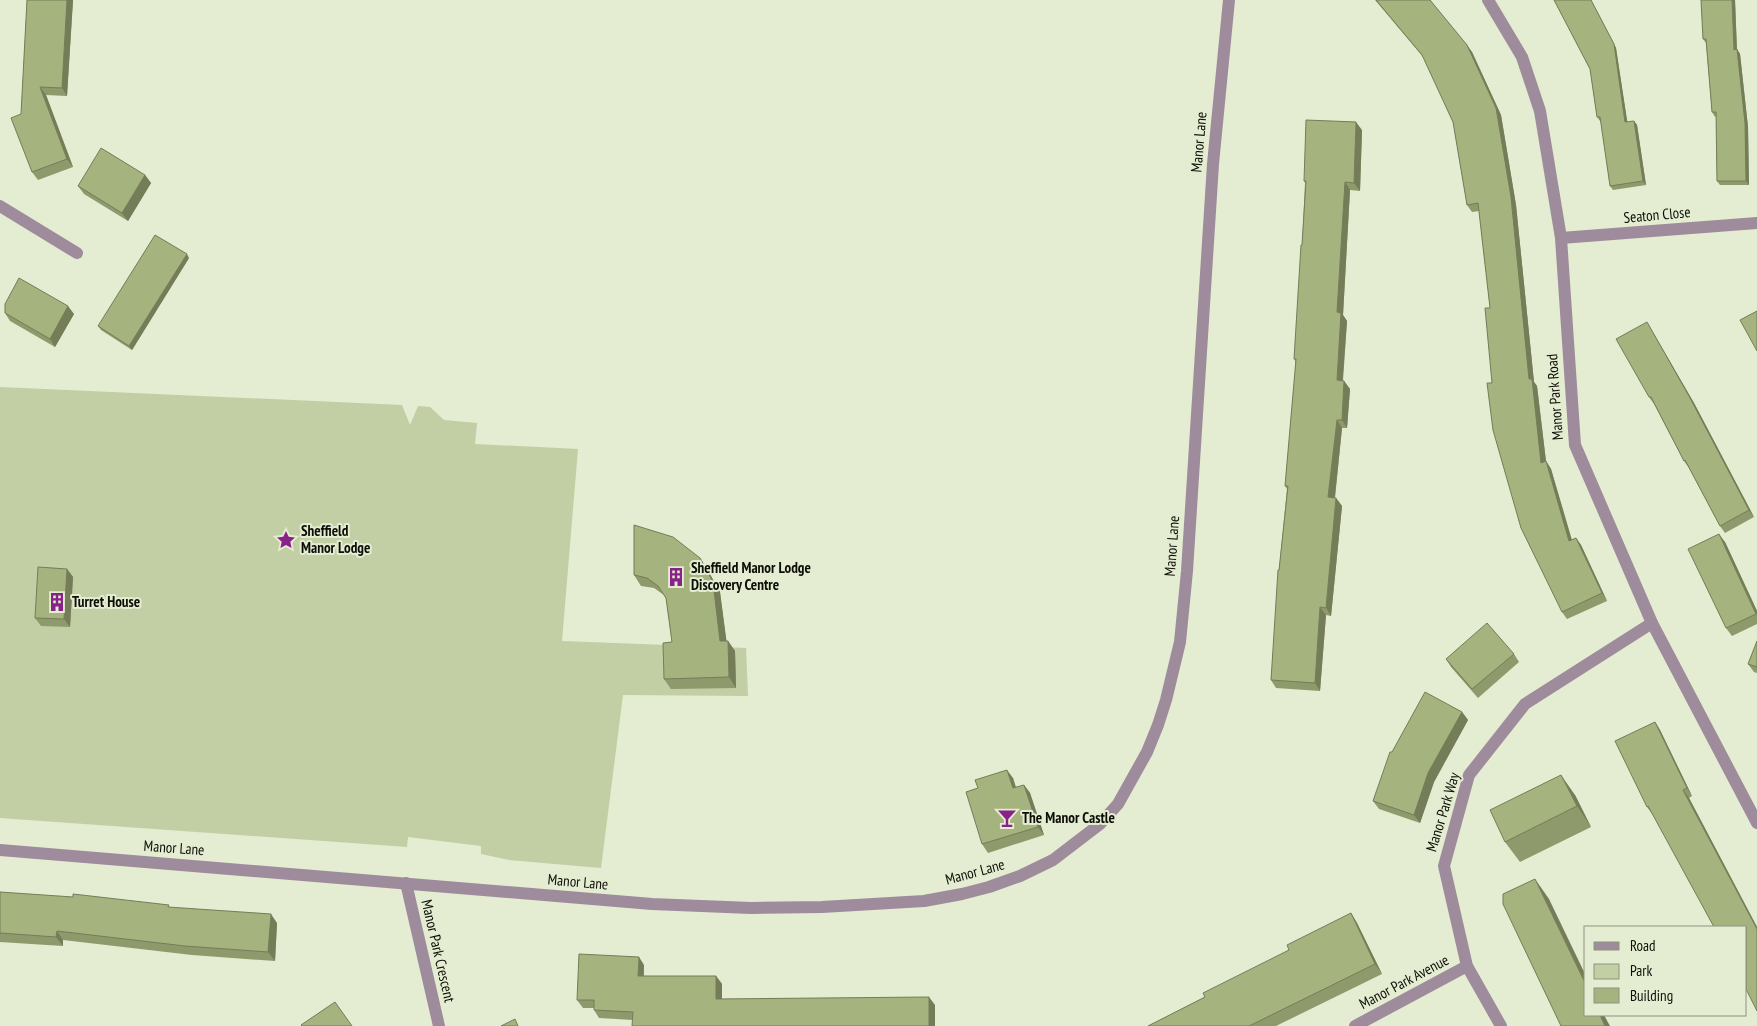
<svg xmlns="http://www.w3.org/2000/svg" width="1757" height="1026" viewBox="0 0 1757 1026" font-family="'PT Sans Narrow',sans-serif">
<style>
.green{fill:#c2cea3}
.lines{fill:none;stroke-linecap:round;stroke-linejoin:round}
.minor{stroke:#9e8b9c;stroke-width:12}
.wall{fill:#8e9a6c}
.shaded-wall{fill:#747d58}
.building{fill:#a5b37e;stroke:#747d58}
.labels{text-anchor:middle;stroke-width:4;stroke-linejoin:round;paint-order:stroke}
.street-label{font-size:15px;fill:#0d0f07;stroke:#e4ecd1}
.poi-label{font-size:15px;font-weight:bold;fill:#0d0f07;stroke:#e4ecd1;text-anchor:start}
</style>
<rect width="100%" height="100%" fill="#e4ecd1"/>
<polygon class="green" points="0,387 402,405 410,425 418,406 430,407 444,420 477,423 475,444 578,449 562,641 746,648 748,696 623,695 601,868 509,860 481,854 481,846 408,837 407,847 0,818"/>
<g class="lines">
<g class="minor">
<polyline points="1488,0 1522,57 1540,111 1561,238 1575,445 1652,623 1757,823"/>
<polyline points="0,206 77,253"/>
<polyline points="1561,238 1757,223"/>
<polyline points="0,850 652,904 751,908 822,907 924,901 962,894 989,887 1020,876 1053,860 1100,824 1118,804 1147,752 1158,725 1166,700 1180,642 1187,571 1213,164 1229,0"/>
<polyline points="406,883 439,1026"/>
<polyline points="1355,1026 1467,966"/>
<polyline points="1501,1026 1467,966 1444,866 1469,775 1525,704 1652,623"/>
</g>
</g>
<g class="wall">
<polygon points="27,0 73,0 67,96 46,95 73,167 38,180 32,172 21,114"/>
<polygon points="1375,0 1430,0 1472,52 1501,115 1516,205 1534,382 1537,386 1546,461 1551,469 1572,540 1576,538 1581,545 1607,601 1567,619 1562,612 1492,383 1490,308 1479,211 1472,212 1467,205 1453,122 1424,58"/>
<polygon points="1554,0 1591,0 1616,48 1627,122 1634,121 1637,125 1646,185 1613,190 1610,186 1601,121 1600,121 1597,117 1590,69"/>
<polygon points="1701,0 1735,0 1737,49 1740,54 1748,127 1749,185 1720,185 1717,181 1716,116 1715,117 1712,112 1706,43 1703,39"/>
<polygon points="1362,130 1360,191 1350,190 1343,315 1347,321 1343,381 1344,381 1350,389 1347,428 1342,428 1335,498 1336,498 1342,506 1331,616 1326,615 1320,691 1276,688 1271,680 1279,570 1287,489 1285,486 1296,362 1294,359 1302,245 1305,183 1304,181"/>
<polygon points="145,175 151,183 128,221 84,194 78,186"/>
<polygon points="189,258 132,350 101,330 98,326"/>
<polygon points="5,313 74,314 55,347 10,321"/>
<polygon points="1651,329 1694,403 1754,517 1725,533 1720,526 1689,468 1684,461 1654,404 1649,397"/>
<polygon points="1725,542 1757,611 1757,624 1732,636 1726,628"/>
<polygon points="700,558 707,569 720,592 726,641 728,641 735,651 736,688 671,689 664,679 672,642 666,598 664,595 654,588 641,586 634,575"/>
<polygon points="67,569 73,577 70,627 41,626 35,618"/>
<polygon points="1757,641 1757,673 1754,672 1748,664"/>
<polygon points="1514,654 1519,662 1478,698 1451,667 1446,659"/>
<polygon points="1462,712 1468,720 1434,782 1420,823 1379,809 1373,801 1392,752"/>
<polygon points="1655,722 1660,730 1692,796 1689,798 1757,927 1757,1011 1746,927 1653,815 1647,807"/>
<polygon points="1013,778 1016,787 1024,785 1030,793 1044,835 988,853 982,844"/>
<polygon points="1575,795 1591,827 1520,862 1505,842"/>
<polygon points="0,892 170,908 277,923 275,961 192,955 63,940 63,946 0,942"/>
<polygon points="1351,913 1357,923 1382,974 1276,1026 1148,1026 1205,997 1289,950"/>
<polygon points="644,965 644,976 716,976 722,984 722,999 935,1005 633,1020 599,1018 594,1010 594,1008 583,1008 577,1000"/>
</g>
<g class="shaded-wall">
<polygon points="67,0 73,0 67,96 62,88"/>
<polygon points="1591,0 1616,48 1628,126 1625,122"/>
<polygon points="1732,0 1735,0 1737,54 1734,50"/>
<polygon points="1467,45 1472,52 1501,115 1516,205 1534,382 1537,386 1547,470 1541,463 1529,379"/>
<polygon points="1737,49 1740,54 1748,127 1749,185 1746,181"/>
<polygon points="40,87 46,95 73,167 67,159"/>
<polygon points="1634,121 1637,125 1646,185 1643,181"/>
<polygon points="1356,122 1362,130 1360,191 1354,183"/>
<polygon points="145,175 151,183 128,221 122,213"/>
<polygon points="1345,182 1350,190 1343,315 1347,321 1342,388 1337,380 1337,312"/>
<polygon points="187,254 189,258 132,350 129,346"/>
<polygon points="68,306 74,314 55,347 50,339"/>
<polygon points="1647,322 1651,329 1694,403 1754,517 1749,510"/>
<polygon points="1344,381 1350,389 1347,428 1342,420"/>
<polygon points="1337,420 1342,428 1334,505 1328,497"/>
<polygon points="1546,461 1551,469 1574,548 1569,541"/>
<polygon points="1336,498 1342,506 1331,616 1326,608"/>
<polygon points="1719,534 1725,542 1757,611 1757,615"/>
<polygon points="1576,538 1581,545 1607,601 1602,593"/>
<polygon points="700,558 707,569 720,592 728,652 720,641"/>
<polygon points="67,569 73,577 70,627 64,619"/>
<polygon points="1320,607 1326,615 1320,691 1315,683"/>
<polygon points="728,641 735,651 736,688 729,677"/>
<polygon points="1462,712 1468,720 1434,782 1420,823 1414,815 1428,773"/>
<polygon points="1655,722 1660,730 1692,796 1687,788"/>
<polygon points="1007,770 1013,778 1018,796 1013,788"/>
<polygon points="1561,775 1575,795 1591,827 1577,806"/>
<polygon points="1024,785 1030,793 1044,835 1038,827"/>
<polygon points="1683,790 1689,798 1757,927 1757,929"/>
<polygon points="1535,879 1549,899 1586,976 1586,985"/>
<polygon points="1351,913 1357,923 1382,974 1375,964"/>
<polygon points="271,914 277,923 275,961 268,952"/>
<polygon points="57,931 63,940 63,946 56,937"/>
<polygon points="639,957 644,965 643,984 638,976"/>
<polygon points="716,976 722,984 722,1007 716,999"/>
<polygon points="929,997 935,1005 935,1026 929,1026"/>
<polygon points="1600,1015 1604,1015 1610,1026 1605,1026"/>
</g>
<g class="building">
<polygon points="27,0 67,0 62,88 40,87 67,159 32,172 11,118 21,114"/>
<polygon points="1376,0 1430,0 1467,45 1496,108 1511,197 1529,379 1532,379 1541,463 1546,461 1569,541 1576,538 1602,593 1562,612 1521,528 1493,430 1487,383 1492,383 1485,308 1490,308 1478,203 1467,205 1453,122 1422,55"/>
<polygon points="1554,0 1591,0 1614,44 1625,122 1634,121 1643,181 1610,186 1600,117 1597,117 1590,69"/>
<polygon points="1701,0 1732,0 1734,50 1737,49 1745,123 1746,181 1717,181 1716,112 1712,112 1706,39 1703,39"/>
<polygon points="1306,120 1356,122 1354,183 1345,182 1337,312 1341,313 1337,380 1344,381 1342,420 1337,420 1328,497 1336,498 1326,608 1320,607 1315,683 1271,680 1278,570 1279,570 1288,486 1285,486 1296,359 1294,359 1301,245 1302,245 1306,181 1304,181"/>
<polygon points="101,148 145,175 122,213 78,186"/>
<polygon points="155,235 187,254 129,346 98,326"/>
<polygon points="19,278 68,306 50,339 5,313 5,304"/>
<polygon points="1757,311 1757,351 1740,320"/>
<polygon points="1647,322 1689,396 1749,510 1720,526 1685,460 1684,461 1651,397 1649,397 1616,339"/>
<polygon points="634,525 673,537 700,558 713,582 720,641 728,641 729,677 664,679 663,643 672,642 666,598 658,586 647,578 634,575"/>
<polygon points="1719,534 1756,614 1726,628 1688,549"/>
<polygon points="38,567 67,569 64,619 35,618"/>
<polygon points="1487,623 1514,654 1472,689 1446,659"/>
<polygon points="1757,641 1757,667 1748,664"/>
<polygon points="1425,692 1462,712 1428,773 1414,815 1373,801 1390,752 1392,752"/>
<polygon points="1655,722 1687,788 1683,790 1757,929 1757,1011 1746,989 1746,927 1714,927 1648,806 1647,807 1615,741"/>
<polygon points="1007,770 1013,788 1024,785 1038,827 982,844 966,792 978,788 975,780"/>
<polygon points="1561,775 1577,806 1505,842 1490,810"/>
<polygon points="1535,879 1586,985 1586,1015 1600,1015 1605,1026 1561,1026 1503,904 1503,894"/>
<polygon points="0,892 73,897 73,894 169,905 168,907 271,914 268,952 185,946 57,931 56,937 0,933"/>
<polygon points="1351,913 1375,964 1249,1026 1148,1026 1205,997 1203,993 1289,950 1287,945"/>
<polygon points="579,954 639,957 638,976 716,976 716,999 929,997 929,1026 632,1026 633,1012 594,1010 594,1000 577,1000"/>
<polygon points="335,1002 352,1026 302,1026 301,1025"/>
<polygon points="515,1019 518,1026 501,1026"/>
</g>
<defs>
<g id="sight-bare" transform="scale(1.5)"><path d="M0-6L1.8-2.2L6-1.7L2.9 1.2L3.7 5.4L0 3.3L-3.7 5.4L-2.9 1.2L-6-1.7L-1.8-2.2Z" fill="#882188" stroke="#e4ecd1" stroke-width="2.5" paint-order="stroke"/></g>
<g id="building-bare" transform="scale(1.5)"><path d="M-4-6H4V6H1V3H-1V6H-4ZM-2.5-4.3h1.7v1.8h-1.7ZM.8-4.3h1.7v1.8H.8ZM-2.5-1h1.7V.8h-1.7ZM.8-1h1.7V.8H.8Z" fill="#882188" stroke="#e4ecd1" stroke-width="2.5" paint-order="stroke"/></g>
<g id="bar-bare" transform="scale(1.5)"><path d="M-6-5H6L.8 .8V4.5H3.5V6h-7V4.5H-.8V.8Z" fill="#882188" stroke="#e4ecd1" stroke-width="2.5" paint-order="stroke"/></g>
</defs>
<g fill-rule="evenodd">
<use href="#sight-bare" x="286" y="540"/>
<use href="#building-bare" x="676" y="577"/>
<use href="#building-bare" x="57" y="602"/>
<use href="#bar-bare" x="1007" y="818"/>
</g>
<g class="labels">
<g class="street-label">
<text transform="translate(1199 142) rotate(-85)" y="5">Manor Lane</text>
<text transform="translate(1657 215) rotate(-5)" y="5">Seaton Close</text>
<text transform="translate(1555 397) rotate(-94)" y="5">Manor Park Road</text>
<text transform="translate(1172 546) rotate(-86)" y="5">Manor Lane</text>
<text transform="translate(1443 812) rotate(-73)" y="5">Manor Park Way</text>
<text transform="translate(174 848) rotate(4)" y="5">Manor Lane</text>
<text transform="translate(975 872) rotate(-15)" y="5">Manor Lane</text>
<text transform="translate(578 882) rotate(5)" y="5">Manor Lane</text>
<text transform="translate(438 951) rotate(77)" y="5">Manor Park Crescent</text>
<text transform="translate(1404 982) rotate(-28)" y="5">Manor Park Avenue</text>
</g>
<g class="poi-label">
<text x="301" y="536">Sheffield<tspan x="301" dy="17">Manor Lodge</tspan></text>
<text x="691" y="573">Sheffield Manor Lodge<tspan x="691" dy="17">Discovery Centre</tspan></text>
<text x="72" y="607">Turret House</text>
<text x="1022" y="823">The Manor Castle</text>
</g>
</g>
<rect x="1584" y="926" width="162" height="90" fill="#e4ecd1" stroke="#8e9480"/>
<rect x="1594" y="942" width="25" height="8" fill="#9e8b9c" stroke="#8e9480"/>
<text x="1630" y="951" font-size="15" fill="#0d0f07">Road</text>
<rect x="1594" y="964" width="25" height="15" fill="#c2cea3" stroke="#8e9480"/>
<text x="1630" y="976" font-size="15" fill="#0d0f07">Park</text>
<rect x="1594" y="988" width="25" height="15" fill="#a5b37e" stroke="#8e9480"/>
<text x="1630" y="1001" font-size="15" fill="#0d0f07">Building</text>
</svg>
